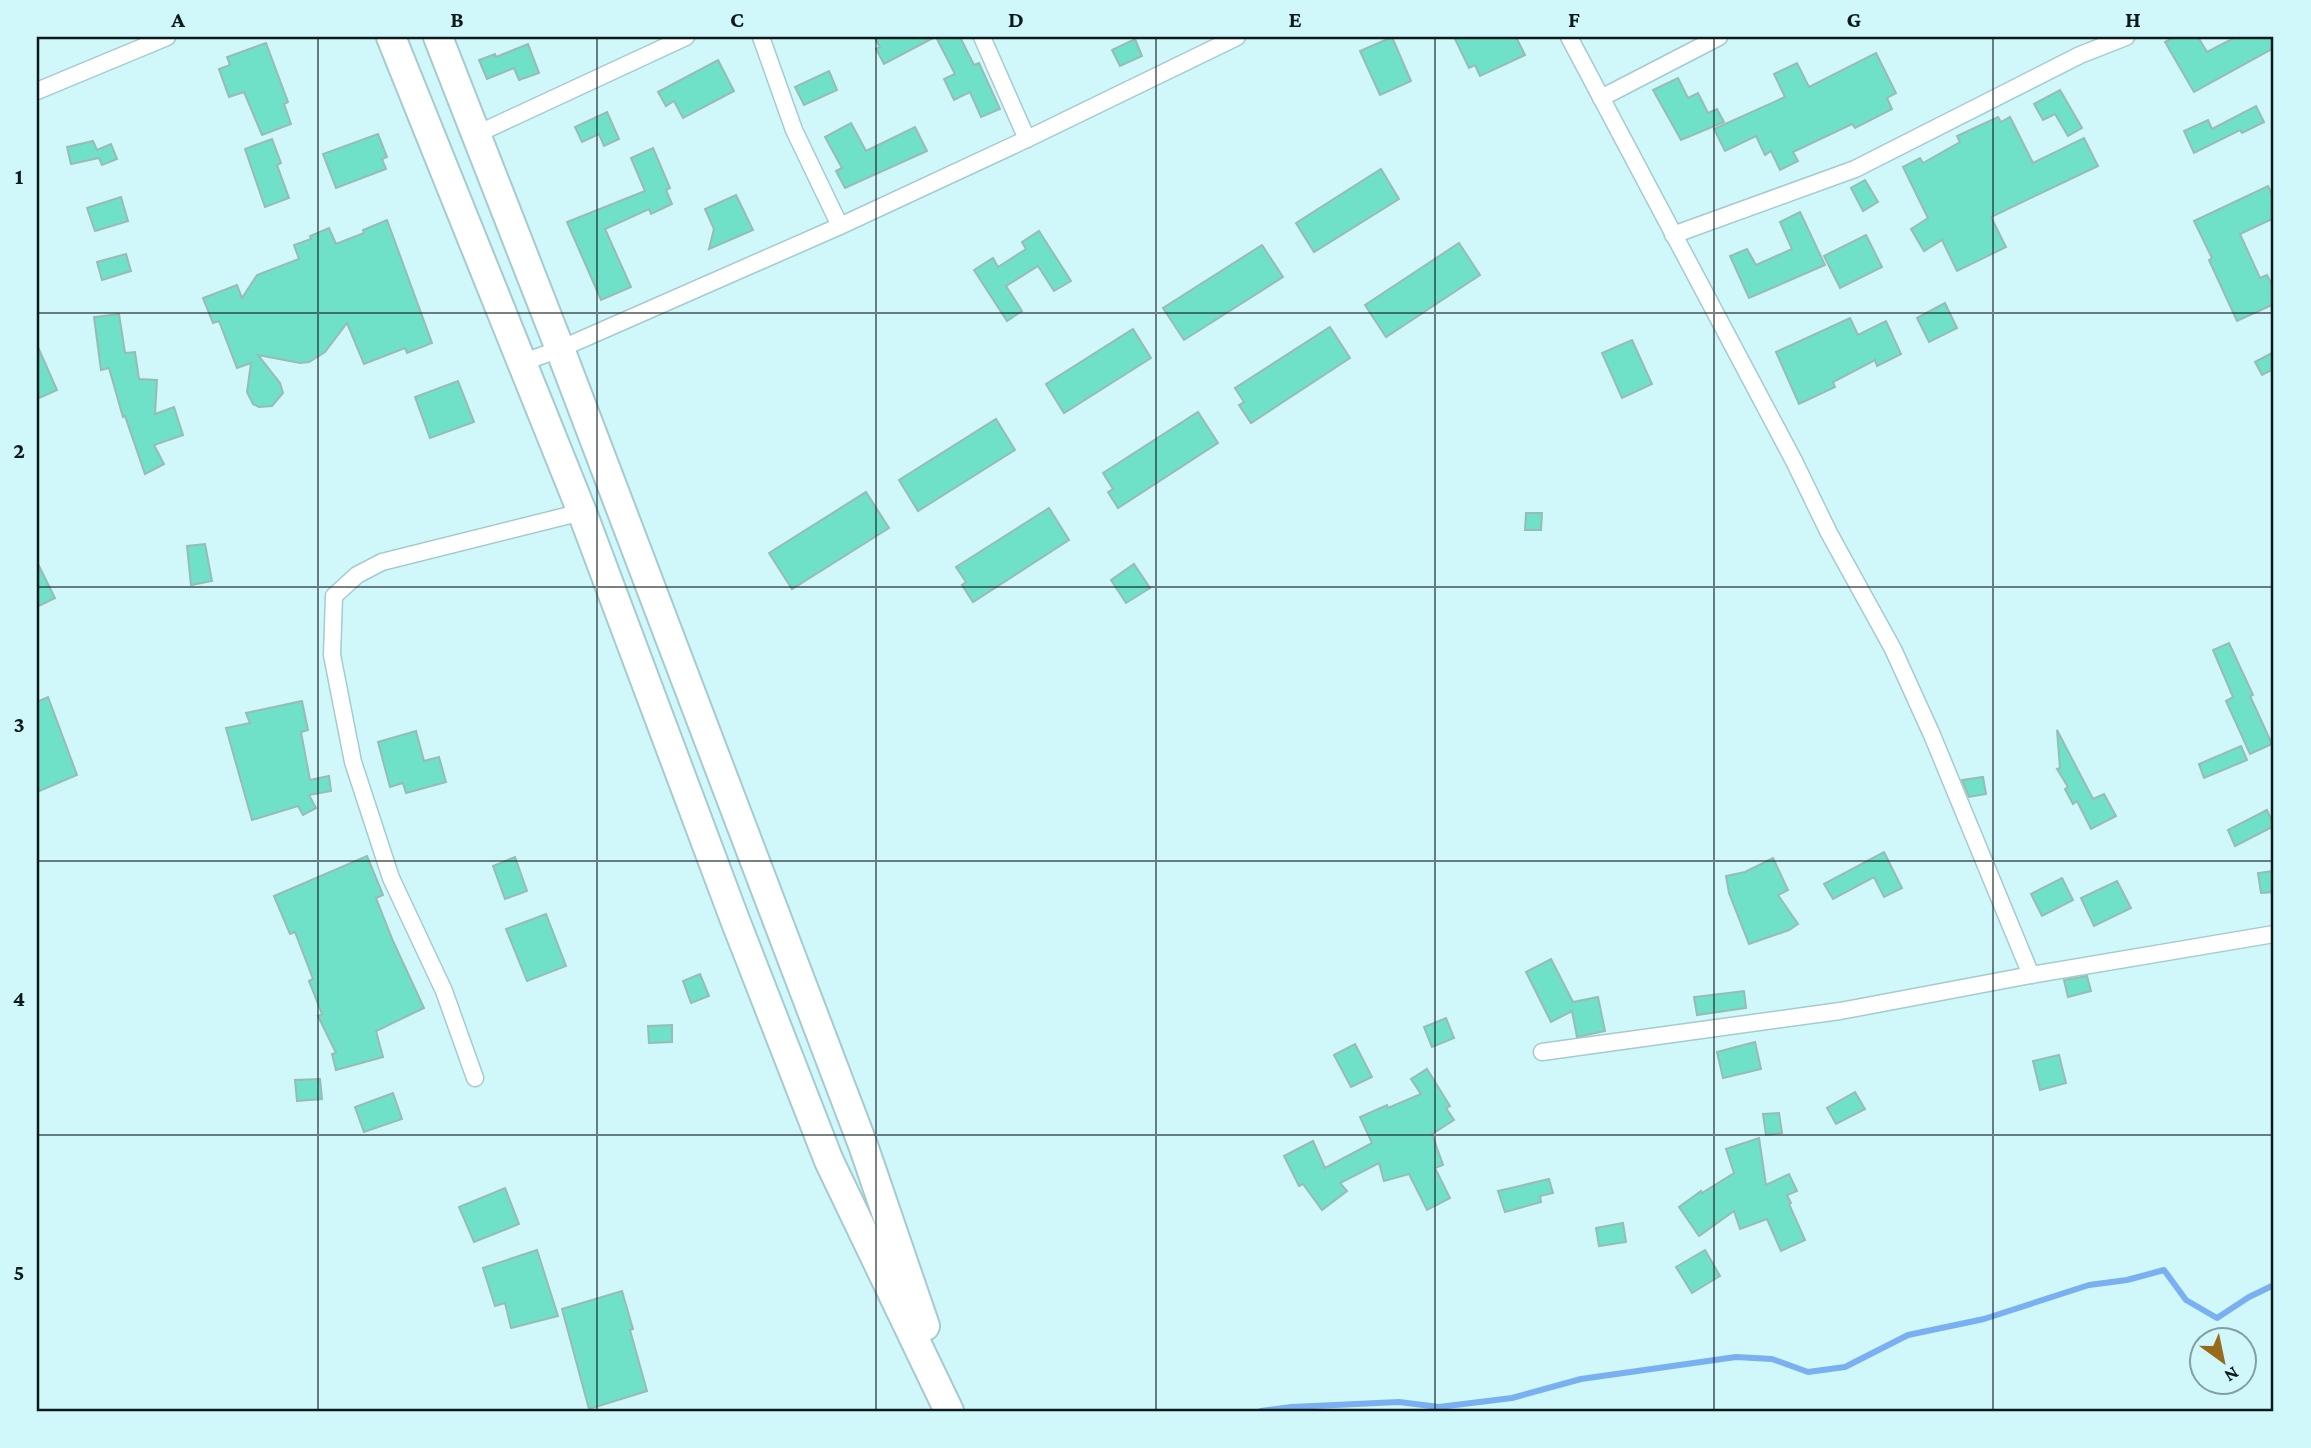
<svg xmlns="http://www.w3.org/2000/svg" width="2311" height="1448" viewBox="0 0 2311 1448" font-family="'Crimson Pro',serif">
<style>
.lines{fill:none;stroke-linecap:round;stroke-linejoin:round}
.stream{stroke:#7ab0f1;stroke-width:6}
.building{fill:#6fe1c9;stroke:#98bcb3;stroke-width:2}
.minor-casing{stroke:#a5cbce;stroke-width:19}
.trunk-casing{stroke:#a5cbce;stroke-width:32}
.minor{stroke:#fff;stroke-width:16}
.trunk{stroke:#fff;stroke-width:28}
.grid{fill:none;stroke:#0c1a1b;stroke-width:2;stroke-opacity:0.55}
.neatline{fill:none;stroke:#0c1a1b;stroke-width:2.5}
.grid-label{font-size:23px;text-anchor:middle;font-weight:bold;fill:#0c1a1b}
</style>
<rect width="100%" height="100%" fill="#d0f7fa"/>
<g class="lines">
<polyline class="stream" points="1261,1411 1292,1407 1399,1402 1439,1407 1512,1398 1581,1379 1736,1357 1772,1359 1808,1372 1845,1367 1908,1335 1984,1319 2089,1285 2127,1280 2164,1270 2186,1300 2217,1318 2249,1297 2274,1285"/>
</g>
<g class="building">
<polygon points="874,37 935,37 884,64 876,49 880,47"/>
<polygon points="936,37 960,37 974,65 979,63 1000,109 981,117 970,92 954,100 944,79 955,74"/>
<polygon points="1392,37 1411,81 1380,95 1360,51"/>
<polygon points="1454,37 1516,37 1525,55 1480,76 1475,65 1469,68"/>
<polygon points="2175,37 2198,37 2207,52 2236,37 2274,37 2274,48 2194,92 2165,42"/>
<polygon points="1135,39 1142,56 1120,66 1112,50"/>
<polygon points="266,43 288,102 284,104 291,124 262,135 244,92 229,97 219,69 230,65 227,57"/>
<polygon points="528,44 539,73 519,80 514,68 487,79 479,60 495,54 496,57"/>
<polygon points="1876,53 1896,93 1887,98 1892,109 1855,128 1852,124 1793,152 1798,161 1780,170 1771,151 1765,155 1756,136 1725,151 1714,129 1785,97 1774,74 1797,63 1809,87"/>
<polygon points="718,60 734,91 683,118 674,101 666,106 658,92"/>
<polygon points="829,71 837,90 804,105 795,87"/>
<polygon points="1678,78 1688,98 1698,93 1708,113 1717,109 1724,122 1681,140 1653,90"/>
<polygon points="2060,90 2082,128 2068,136 2055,114 2043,120 2034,104"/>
<polygon points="2256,106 2264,122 2242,133 2240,130 2194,153 2184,131 2208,120 2212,129"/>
<polygon points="607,112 619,139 604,146 599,134 582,142 575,127"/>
<polygon points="1998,117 2001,122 2010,117 2033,163 2084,138 2098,166 1991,217 2006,247 1957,271 1942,240 1924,251 1911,229 1928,218 1903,167 1920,158 1923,163 1960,142 1957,136"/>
<polygon points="851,123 866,151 915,127 927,151 845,188 836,171 842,168 825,137"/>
<polygon points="378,134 387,157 382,159 386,169 336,188 323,154"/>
<polygon points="272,139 281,163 277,165 289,198 265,207 245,149"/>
<polygon points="93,141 97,150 111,144 117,159 102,165 99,158 71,164 67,147"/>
<polygon points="653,148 670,188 666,190 672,204 651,214 649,209 605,229 631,287 601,300 567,222 645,191 631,158"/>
<polygon points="1381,169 1399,199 1314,252 1296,223"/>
<polygon points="1865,180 1878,202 1863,211 1851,188"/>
<polygon points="2268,186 2274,200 2274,218 2240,234 2260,278 2267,275 2274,289 2274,304 2237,321 2209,260 2212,258 2194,221"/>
<polygon points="736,195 753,230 709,249 714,229 705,209"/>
<polygon points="121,197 128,221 95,231 87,208"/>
<polygon points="1800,212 1825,265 1749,298 1730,256 1747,249 1756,265 1792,249 1780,222"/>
<polygon points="387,220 432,343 407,353 405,348 364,364 347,323 325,352 309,362 300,363 258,355 280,383 283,393 272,406 259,407 253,404 247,392 251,363 237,368 219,321 213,323 203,298 237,285 242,298 257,275 299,259 294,245 311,239 310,236 329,228 336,244 364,233 363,230"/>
<polygon points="1039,231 1071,281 1054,291 1038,266 1006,286 1022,311 1007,321 974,270 993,258 998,267 1026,249 1022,242"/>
<polygon points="1866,235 1882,267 1840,288 1824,256"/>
<polygon points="1459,243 1480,275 1386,337 1365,305"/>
<polygon points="1262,245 1283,277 1184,340 1163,308"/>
<polygon points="126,254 131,271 102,280 97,262"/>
<polygon points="1945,303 1957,328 1929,342 1917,318"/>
<polygon points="119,314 125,353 135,352 139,379 157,380 155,414 174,407 183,435 154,445 164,464 145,474 125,416 123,417 109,368 101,370 94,317"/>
<polygon points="1850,318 1858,335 1886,321 1901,354 1877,366 1875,360 1833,382 1835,387 1799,404 1776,352"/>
<polygon points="1330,327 1350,358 1251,423 1239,405 1244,402 1235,388"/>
<polygon points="1133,329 1151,358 1064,413 1046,384"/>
<polygon points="1632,340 1652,384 1622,398 1602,353"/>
<polygon points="37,345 57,390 37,399"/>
<polygon points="2274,352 2274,369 2262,375 2255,362"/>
<polygon points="458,381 474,422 430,438 415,397"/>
<polygon points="1198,412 1218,443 1118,508 1108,492 1113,489 1103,473"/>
<polygon points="996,419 1015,450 918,511 899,480"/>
<polygon points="866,492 889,528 792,589 769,553"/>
<polygon points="1049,508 1069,540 973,602 962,585 966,582 956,567"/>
<polygon points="1526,513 1542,513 1541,530 1525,530"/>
<polygon points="205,544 212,581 191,585 187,546"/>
<polygon points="37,562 55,598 37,607"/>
<polygon points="1134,564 1150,588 1126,603 1111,580"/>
<polygon points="2229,643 2253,695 2250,696 2272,744 2250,754 2226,701 2233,697 2213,650"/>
<polygon points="48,697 77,775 37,792 37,702"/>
<polygon points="302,701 308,730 301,732 310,780 329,776 331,791 309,795 316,808 303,815 298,806 252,820 226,728 250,723 246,713"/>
<polygon points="2057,730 2093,799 2104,794 2116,816 2091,829 2077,801 2073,804 2065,789 2068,787 2057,769 2060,768"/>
<polygon points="416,731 424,761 439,757 446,782 406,793 403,783 390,787 378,742"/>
<polygon points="2241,746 2247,760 2204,778 2199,764"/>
<polygon points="1983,777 1986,794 1969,797 1962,780"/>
<polygon points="2267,810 2274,826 2235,846 2228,830"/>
<polygon points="1884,852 1902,888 1884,897 1874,877 1833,899 1824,884"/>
<polygon points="367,856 383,895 376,898 393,941 424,1008 376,1031 383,1057 336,1070 332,1054 336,1053 318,1016 322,1014 309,981 313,979 295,932 290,934 274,896"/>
<polygon points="515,857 527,891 505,899 493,866"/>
<polygon points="1773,858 1788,890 1778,895 1798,924 1789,930 1749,944 1729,893 1726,876 1745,872"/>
<polygon points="2274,871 2274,892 2261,893 2258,873"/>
<polygon points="2062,878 2073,900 2042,916 2031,894"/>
<polygon points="2117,881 2131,908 2094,926 2081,898"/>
<polygon points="546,914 566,966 527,981 506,929"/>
<polygon points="1551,959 1573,1002 1598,997 1605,1031 1577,1037 1572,1011 1551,1022 1526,972"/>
<polygon points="700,974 709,996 691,1003 683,981"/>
<polygon points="2087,976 2091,991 2068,997 2064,980"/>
<polygon points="1744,991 1746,1008 1697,1015 1694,997"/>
<polygon points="1446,1018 1454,1038 1432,1047 1424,1027"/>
<polygon points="672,1025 672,1042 649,1043 648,1026"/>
<polygon points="1755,1042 1761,1069 1723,1078 1717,1052"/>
<polygon points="1355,1044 1372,1077 1351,1087 1334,1055"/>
<polygon points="2059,1055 2066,1083 2040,1090 2033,1061"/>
<polygon points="1427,1069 1450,1106 1446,1108 1454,1120 1432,1134 1443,1165 1435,1168 1450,1198 1427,1210 1409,1174 1384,1181 1379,1163 1340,1183 1347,1191 1322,1210 1303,1184 1299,1186 1284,1156 1313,1141 1325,1168 1372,1143 1360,1117 1387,1105 1388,1108 1421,1094 1411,1079"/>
<polygon points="320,1079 322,1099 297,1101 295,1080"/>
<polygon points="1855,1092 1865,1109 1836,1124 1827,1108"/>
<polygon points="393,1093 402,1119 364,1132 355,1107"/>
<polygon points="1779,1113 1782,1133 1766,1135 1763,1114"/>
<polygon points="1759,1138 1766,1185 1789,1174 1797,1191 1787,1195 1791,1203 1789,1204 1805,1240 1781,1251 1767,1219 1740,1229 1734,1211 1699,1236 1679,1207 1701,1191 1702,1193 1734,1173 1726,1149"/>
<polygon points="1549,1179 1553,1193 1540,1196 1541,1202 1505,1212 1498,1191"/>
<polygon points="505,1188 519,1224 474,1242 459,1207"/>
<polygon points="1623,1223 1626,1242 1599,1246 1596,1228"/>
<polygon points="537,1250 558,1316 511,1328 505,1303 495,1306 483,1268"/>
<polygon points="1705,1250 1720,1276 1692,1293 1676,1267"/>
<polygon points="622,1291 633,1329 630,1330 647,1391 589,1409 562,1309"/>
</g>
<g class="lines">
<g class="minor-casing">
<g id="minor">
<polyline points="761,37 794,130 840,226"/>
<polyline points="982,37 1027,139"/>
<polyline points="1569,37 1794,461 1829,533 1893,649 1932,735 2031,975"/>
<polyline points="37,91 167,37"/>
<polyline points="1601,98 1719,37"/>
<polyline points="477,134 686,37"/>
<polyline points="1673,235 1855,169 2080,55 2126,37"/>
<polyline points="521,363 560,349 840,226 1027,139 1237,37"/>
<polyline points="1542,1052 1840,1011 2031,975 2274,934"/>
<polyline points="475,1078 444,991 391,878 353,762 332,655 334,596 357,575 382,562 582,512"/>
</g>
</g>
<g class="trunk-casing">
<g id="trunk">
<polyline points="391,37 582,512 735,920 829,1161 949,1411"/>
<polyline points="438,37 560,349 863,1145 925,1326"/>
</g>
</g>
<use href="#minor" class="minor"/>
<use href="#trunk" class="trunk"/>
</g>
<path class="grid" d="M318,37v1374M597,37v1374M876,37v1374M1156,37v1374M1435,37v1374M1714,37v1374M1993,37v1374M37,313h2237M37,587h2237M37,861h2237M37,1135h2237"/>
<rect width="2311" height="1448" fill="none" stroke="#d0f7fa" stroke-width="77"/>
<g transform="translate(2223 1361) rotate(147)"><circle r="33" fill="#d0f7fa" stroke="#829fa1" stroke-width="2"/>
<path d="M0-5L12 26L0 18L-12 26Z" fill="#986b1a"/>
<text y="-10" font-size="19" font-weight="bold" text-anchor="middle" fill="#0c1a1b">N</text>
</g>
<rect x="38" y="38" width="2234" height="1372" class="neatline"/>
<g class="grid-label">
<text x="178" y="27">A</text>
<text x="457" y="27">B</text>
<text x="737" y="27">C</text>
<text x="1016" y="27">D</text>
<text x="1295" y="27">E</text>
<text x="1574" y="27">F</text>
<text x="1854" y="27">G</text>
<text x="2133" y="27">H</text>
<text x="19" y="184">1</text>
<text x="19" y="458">2</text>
<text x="19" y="732">3</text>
<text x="19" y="1006">4</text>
<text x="19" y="1280">5</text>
</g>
</svg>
